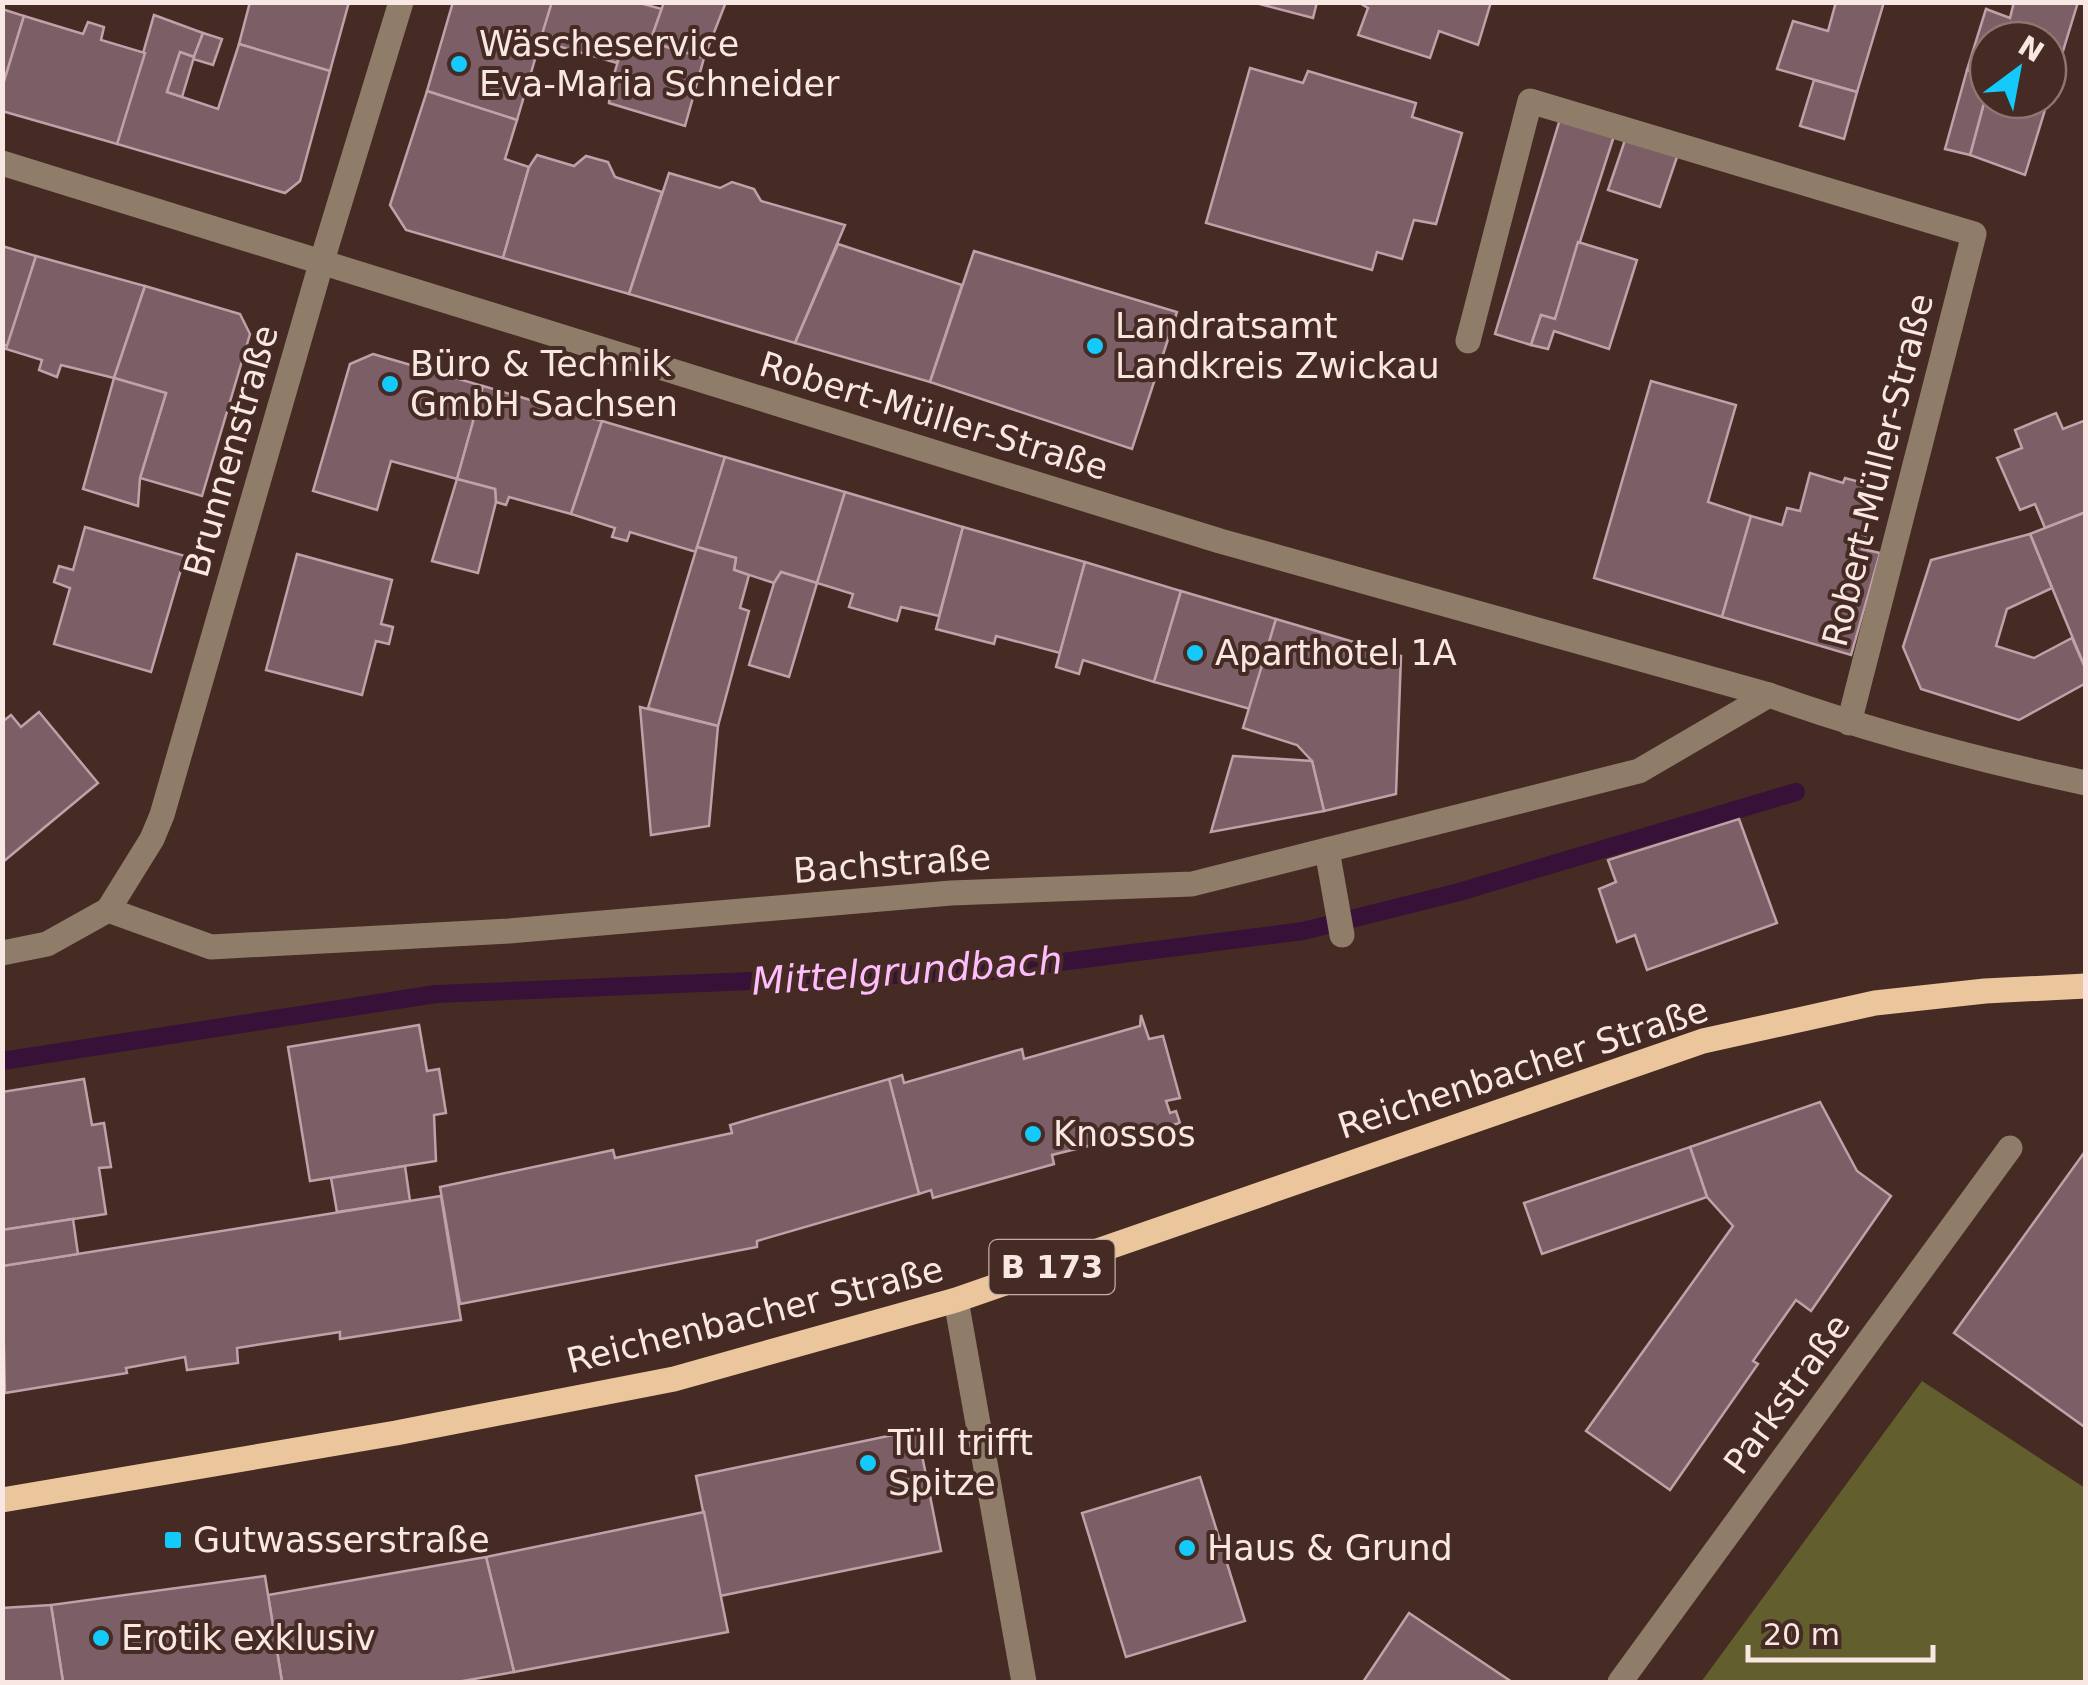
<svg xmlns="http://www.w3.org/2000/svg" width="2088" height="1685" viewBox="0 0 2088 1685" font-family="'DejaVu Sans',sans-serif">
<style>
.green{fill:#625e2d}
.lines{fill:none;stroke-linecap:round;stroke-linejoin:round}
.stream{stroke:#371137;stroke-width:18}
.building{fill:#7c5e66;stroke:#c1a1a9;stroke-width:2.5}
.minor{stroke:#8f7d69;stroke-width:25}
.major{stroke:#ebc69c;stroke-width:25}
.poi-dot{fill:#14cafb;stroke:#452b24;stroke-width:4}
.labels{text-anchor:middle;stroke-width:8;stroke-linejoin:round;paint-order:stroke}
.shield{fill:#452b24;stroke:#c2afa9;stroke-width:2.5}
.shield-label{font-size:32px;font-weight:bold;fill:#f8e7e2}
.poi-label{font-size:35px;fill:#f8e7e2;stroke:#452b24;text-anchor:start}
.street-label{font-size:35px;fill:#f8e7e2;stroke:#452b24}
.water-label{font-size:38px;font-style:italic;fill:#febdfd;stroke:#452b24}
</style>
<rect width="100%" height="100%" fill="#452b24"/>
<polygon class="green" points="1922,1381 2085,1488 2085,1682 1701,1682"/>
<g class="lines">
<polyline class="stream" points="2,1061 436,994 991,971 1303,931 1459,892 1796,792"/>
</g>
<g class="building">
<polygon points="250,2 349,2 330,71 239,44"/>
<polygon points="453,2 552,2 517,120 427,91"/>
<polygon points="552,2 636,2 662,9 650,42 626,35 617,63 540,41"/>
<polygon points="664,2 726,2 704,58 650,42"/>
<polygon points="1252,2 1317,2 1313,18"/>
<polygon points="1358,2 1491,2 1478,45 1439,31 1430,58 1358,35 1368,8"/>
<polygon points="1836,2 1884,2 1857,92 1777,69 1793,21 1828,31"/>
<polygon points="2014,2 2078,2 2025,175 1970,155 1988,88 1988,100 2048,100 2048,40 1988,40 1988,77 1967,70 1986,9 2010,18"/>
<polygon points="2,9 24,16 2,88"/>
<polygon points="154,15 203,33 194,57 180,52 167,92 218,109 239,44 330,71 300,181 285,193 117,144"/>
<polygon points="24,16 83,34 88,22 104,27 101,40 145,53 117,144 2,111 2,88"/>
<polygon points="203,33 222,39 213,65 193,59"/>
<polygon points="626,35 704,58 685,126 609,103 612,81"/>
<polygon points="180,52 194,57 182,97 167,92"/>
<polygon points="1250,68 1303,83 1308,71 1416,103 1412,117 1462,133 1436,224 1414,220 1402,259 1377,252 1372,270 1206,223"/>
<polygon points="1967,70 1988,77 1988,88 1970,155 1945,149"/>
<polygon points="1814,80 1857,92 1844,139 1800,126"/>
<polygon points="427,91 517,120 505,159 529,167 503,258 406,230 390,205"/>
<polygon points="1560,119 1614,136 1555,319 1541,315 1531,345 1495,334"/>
<polygon points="1626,137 1678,154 1660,207 1608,190"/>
<polygon points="537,155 574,166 586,156 608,162 615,177 662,192 629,294 503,258 529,167"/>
<polygon points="669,173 720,188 732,182 754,189 761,201 845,225 795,343 629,294"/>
<polygon points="1578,242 1637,260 1609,349 1554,331 1548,349 1531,345 1541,315 1555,319"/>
<polygon points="838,244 962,285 930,382 795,343"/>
<polygon points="2,246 36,256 8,346 2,344"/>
<polygon points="974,251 1177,312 1132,449 930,382"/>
<polygon points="36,256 145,286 114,378 61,365 57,377 39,370 42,360 6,349"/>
<polygon points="145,286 240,314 250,334 202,496 140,478 166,393 114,378"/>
<polygon points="373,354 483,386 457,479 391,461 377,510 313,491 350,364"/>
<polygon points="114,378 166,393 140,478 138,506 83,489"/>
<polygon points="1651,381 1736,405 1708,502 1751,516 1722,617 1594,578"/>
<polygon points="483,386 602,421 571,514 509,497 506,505 496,502 495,489 457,479"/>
<polygon points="2056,413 2063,429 2086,420 2086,512 2045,528 2035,504 2020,510 1997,458 2022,448 2015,430"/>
<polygon points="602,421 725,457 696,552 630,532 627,541 612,537 615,528 571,514"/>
<polygon points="725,457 845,492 817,583 781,572 774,583 734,570 736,558 697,547"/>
<polygon points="1810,473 1843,483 1845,478 1882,488 1862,549 1880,553 1851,655 1722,617 1751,516 1782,525 1787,508 1800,511"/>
<polygon points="457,479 495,489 496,502 478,573 432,561"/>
<polygon points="845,492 963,527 939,616 901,607 897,621 849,607 853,594 817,583"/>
<polygon points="2086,512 2086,670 2030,534"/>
<polygon points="85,527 185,556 151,672 54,644 70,588 54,582 59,566 73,570"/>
<polygon points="963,527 1085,562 1060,653 996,636 994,644 936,629"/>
<polygon points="2030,534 2052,588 2007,609 1996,646 2034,658 2072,638 2086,670 2086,683 2019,720 1921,689 1903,647 1931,560"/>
<polygon points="697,547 736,558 734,570 749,575 740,608 749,611 718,726 648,708"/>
<polygon points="297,554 392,580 381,624 393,627 389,644 376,641 362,695 266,670"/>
<polygon points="1085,562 1181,591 1154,682 1083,660 1079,674 1056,667"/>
<polygon points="781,572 817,583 789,677 749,665 774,583"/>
<polygon points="1181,591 1276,619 1250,709 1154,682"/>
<polygon points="1276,619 1401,656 1396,794 1324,811 1312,761 1297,745 1243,728"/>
<polygon points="640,707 718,726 709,826 651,835"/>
<polygon points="39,712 98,783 4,861 2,722 11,715 21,727"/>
<polygon points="1233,756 1312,761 1324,811 1211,832"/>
<polygon points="1739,819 1777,923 1647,970 1635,935 1617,942 1599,889 1616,882 1608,860"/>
<polygon points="1141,1015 1149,1039 1163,1036 1180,1098 1166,1101 1170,1113 1176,1111 1180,1123 1052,1155 1054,1164 933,1198 931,1190 919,1194 889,1079 902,1075 904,1083 1022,1049 1024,1059 1140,1026"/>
<polygon points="419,1025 427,1071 439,1069 446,1113 434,1115 436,1161 310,1181 288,1047"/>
<polygon points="84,1079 92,1125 104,1123 111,1167 99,1168 106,1214 2,1230 2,1092"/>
<polygon points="889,1079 919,1194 757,1241 757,1247 460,1304 440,1187 613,1150 615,1158 732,1133 730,1125"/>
<polygon points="1820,1102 1857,1171 1891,1196 1811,1311 1796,1300 1753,1361 1758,1364 1670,1490 1586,1431 1733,1226 1707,1197 1690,1147"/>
<polygon points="1690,1147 1707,1197 1542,1254 1524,1203"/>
<polygon points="2086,1150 2086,1428 1954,1333"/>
<polygon points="405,1166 410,1201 337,1212 331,1178"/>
<polygon points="441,1196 461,1320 340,1339 340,1332 237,1348 238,1363 187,1370 185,1357 126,1368 127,1373 5,1393 2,1266"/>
<polygon points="73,1219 78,1254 2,1266 2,1230"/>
<polygon points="917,1430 941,1551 720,1596 696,1476"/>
<polygon points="1200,1477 1245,1621 1126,1657 1082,1513"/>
<polygon points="704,1512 728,1632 514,1672 486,1557"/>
<polygon points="486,1557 514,1672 457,1682 282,1682 268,1595"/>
<polygon points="265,1576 282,1682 63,1682 51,1605"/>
<polygon points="51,1605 63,1682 2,1682 2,1608"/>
<polygon points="1409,1613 1512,1682 1363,1682"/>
</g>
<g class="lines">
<g class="minor">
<path d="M2,163l1218,378 549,154c104,37 209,65 317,88"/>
<polyline points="1468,341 1530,101 1974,234 1849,723"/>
<polyline points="1327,850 1342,935"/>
<polyline points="108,910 152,839 162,815 321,264 401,2"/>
<polyline points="2,953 47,944 108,910 211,947 509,931 951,893 1192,884 1639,771 1769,695"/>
<polyline points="956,1300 1024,1682"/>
<polyline points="1620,1682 2010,1148"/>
</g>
<polyline class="major" points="2,1500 396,1433 674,1379 956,1300 1703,1041 1875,1003 1985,991 2086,986"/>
</g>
<g class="poi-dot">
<circle cx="459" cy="64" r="10"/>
<circle cx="1095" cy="346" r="10"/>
<circle cx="390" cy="384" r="10"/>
<circle cx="1195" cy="653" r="10"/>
<circle cx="1033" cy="1134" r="10"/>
<circle cx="868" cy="1463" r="10"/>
<rect x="163" y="1530" width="20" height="20" rx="5"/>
<circle cx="1187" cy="1548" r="10"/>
<circle cx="101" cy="1638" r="10"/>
</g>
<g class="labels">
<rect class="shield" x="989.5" y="1240" width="125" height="54" rx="8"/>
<g class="shield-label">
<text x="1052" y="1278">B 173</text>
</g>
<g class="poi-label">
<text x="479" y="56">Wäscheservice<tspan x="479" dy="40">Eva-Maria Schneider</tspan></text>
<text x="1115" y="338">Landratsamt<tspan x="1115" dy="40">Landkreis Zwickau</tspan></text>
<text x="410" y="376">Büro &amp; Technik<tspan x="410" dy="40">GmbH Sachsen</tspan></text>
<text x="1215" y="665">Aparthotel 1A</text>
<text x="1053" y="1146">Knossos</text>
<text x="888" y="1455">Tüll trifft<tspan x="888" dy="40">Spitze</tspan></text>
<text x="193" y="1552">Gutwasserstraße</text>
<text x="1207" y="1560">Haus &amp; Grund</text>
<text x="121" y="1650">Erotik exklusiv</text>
</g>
<g class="street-label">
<text transform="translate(934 416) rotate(17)" y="12">Robert-Müller-Straße</text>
<text transform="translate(231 451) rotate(-74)" y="12">Brunnenstraße</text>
<text transform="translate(1878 470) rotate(-76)" y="12">Robert-Müller-Straße</text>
<text transform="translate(892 864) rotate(-4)" y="12">Bachstraße</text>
<text transform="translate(1523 1068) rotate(-18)" y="12">Reichenbacher Straße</text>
<text transform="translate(755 1315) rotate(-14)" y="12">Reichenbacher Straße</text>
<text transform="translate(1787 1394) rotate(-54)" y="12">Parkstraße</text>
</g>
<g class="water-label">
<text transform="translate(907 971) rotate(-4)" y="13">Mittelgrundbach</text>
</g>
</g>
<rect width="2088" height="1685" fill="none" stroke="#f8e7e2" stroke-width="10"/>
<g transform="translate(2018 70) rotate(32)"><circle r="48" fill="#452b24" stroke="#8d7670" stroke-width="2.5"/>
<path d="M0-8L18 38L0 25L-18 38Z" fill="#14cafb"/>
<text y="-15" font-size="28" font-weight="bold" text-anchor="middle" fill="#f8e7e2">N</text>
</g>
<path d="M1748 1645v15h185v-15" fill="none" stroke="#f8e7e2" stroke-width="5"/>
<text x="1763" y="1645" font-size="30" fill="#f8e7e2" stroke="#452b24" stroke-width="8" paint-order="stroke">20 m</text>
</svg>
